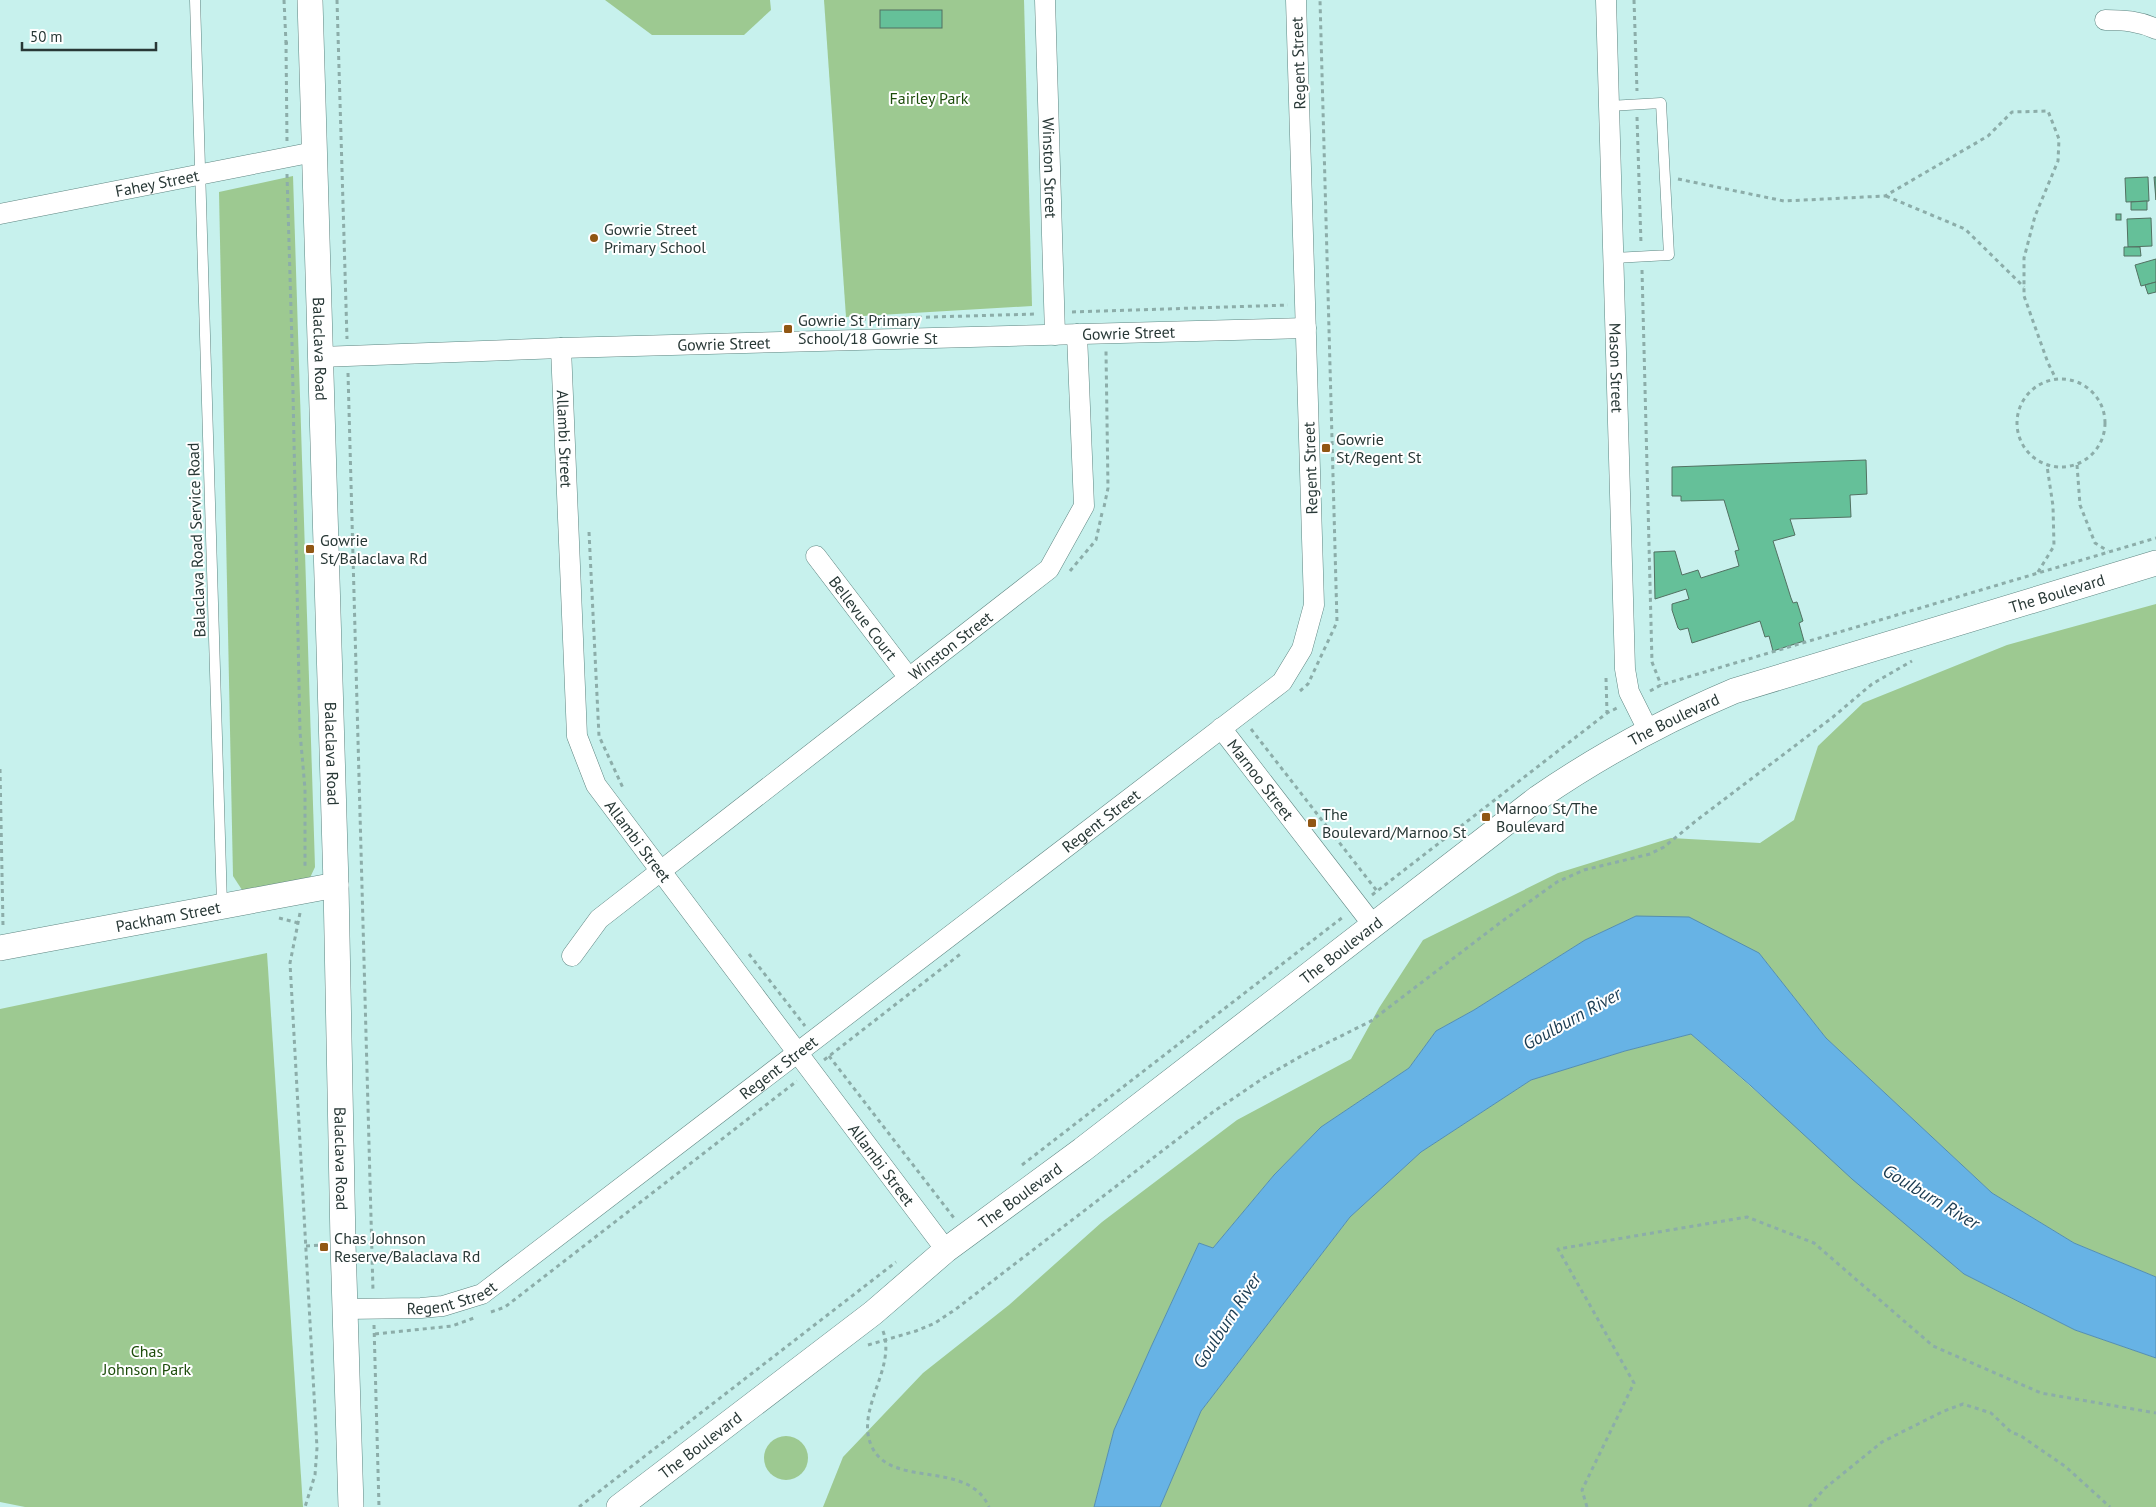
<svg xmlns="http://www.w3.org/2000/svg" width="2156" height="1507" viewBox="0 0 2156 1507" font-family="'PT Sans',sans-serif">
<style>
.green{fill:#9dc991}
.water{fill:#67b3e5;stroke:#548eb0}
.building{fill:#65c099;stroke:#527162}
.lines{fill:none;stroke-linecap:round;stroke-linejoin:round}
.service-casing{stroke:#5e8581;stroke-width:11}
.minor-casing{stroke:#5e8581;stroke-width:21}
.tertiary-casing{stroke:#5e8581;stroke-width:26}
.path{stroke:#8cada9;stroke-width:3;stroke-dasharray:4 4;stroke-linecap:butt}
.service{stroke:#fff;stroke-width:10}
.minor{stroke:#fff;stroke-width:20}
.tertiary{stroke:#fff;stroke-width:25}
.poi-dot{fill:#915714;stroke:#fff;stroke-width:2}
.labels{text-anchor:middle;stroke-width:4;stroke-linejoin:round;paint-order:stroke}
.street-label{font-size:16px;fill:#283836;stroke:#fff}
.park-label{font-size:16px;fill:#1d4d0b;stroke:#fff}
.poi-label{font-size:16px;fill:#283836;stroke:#fff;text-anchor:start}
.water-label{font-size:18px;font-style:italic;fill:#1a3b51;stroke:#fff}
</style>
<rect width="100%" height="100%" fill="#c7f1ed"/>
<g class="green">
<polygon points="605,0 770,0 771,10 744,35 652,35"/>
<polygon points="824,0 1024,0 1032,306 846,317"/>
<polygon points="293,176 315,867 308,882 244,893 233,876 219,192"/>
<polygon points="2156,604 2156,1277 2074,1243 1992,1193 1826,1038 1759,953 1636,916 1585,940 1474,1010 1436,1031 1409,1068 1321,1127 1274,1175 1213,1248 1199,1243 1151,1347 1114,1430 1094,1507 823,1507 843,1457 923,1373 1009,1305 1102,1222 1237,1120 1351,1059 1379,1008 1423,940 1558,873 1671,838 1760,843 1794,820 1818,746 1863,703 2007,645"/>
<polygon points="267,953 303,1507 25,1507 0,1502 0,1009"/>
<polygon points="1691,1034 1964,1274 2075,1330 2156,1358 2156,1507 1160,1507 1201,1411 1350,1217 1421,1152 1531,1080 1625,1051"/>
<circle cx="786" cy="1458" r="22"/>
</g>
<polygon class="water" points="1636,916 1689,917 1759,953 1826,1038 1992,1193 2074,1243 2156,1277 2156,1358 2075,1330 1964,1274 1852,1179 1751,1086 1691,1034 1625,1051 1531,1080 1421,1152 1350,1217 1201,1411 1160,1507 1094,1507 1114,1430 1151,1347 1199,1243 1213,1248 1274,1175 1321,1127 1409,1068 1436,1031 1474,1010 1585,940"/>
<g class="building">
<rect x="880" y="10" width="62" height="18"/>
<polygon points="2148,177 2149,201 2126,202 2125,178"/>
<polygon points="2154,177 2156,177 2156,200"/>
<polygon points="2147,201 2147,210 2131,210 2131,202"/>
<rect x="2116" y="214" width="5" height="6"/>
<polygon points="2151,218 2152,246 2128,247 2127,219"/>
<polygon points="2124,247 2140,247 2141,256 2124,256"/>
<polygon points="2156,259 2156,282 2141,286 2135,265"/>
<polygon points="2156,282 2156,292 2148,294 2145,285"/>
<polygon points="1866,460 1867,494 1850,495 1851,517 1790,519 1795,535 1773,541 1791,598 1793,603 1797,602 1803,621 1799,623 1804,641 1773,651 1769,636 1765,637 1760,621 1692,643 1688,628 1680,630 1678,628 1672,610 1672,604 1689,599 1686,589 1655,599 1654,552 1675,551 1682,575 1698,570 1701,578 1739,566 1735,551 1739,550 1724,500 1681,501 1681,496 1672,496 1672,467"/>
</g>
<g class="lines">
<g class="service-casing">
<g id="service">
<polyline points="195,0 222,905"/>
<polyline points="1609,106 1661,103 1669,255 1614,258"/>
</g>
</g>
<g class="minor-casing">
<g id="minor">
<path id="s1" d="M1045,0l10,335"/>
<path id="s2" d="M1606,0l19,669 4,23 19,38"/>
<path d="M2105,20c19,0 34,1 51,9"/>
<path id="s3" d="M0,214l314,-62"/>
<path id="s4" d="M561,348l16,388 19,49 350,465"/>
<path id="s5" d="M320,357l241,-9 745,-20"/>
<path id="s6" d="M816,556l93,122"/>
<path id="s7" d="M1221,728l152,197"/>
<path id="s8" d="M572,956l27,-37 450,-350 35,-63 -7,-172"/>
<path id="s9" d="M345,1309l76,-1 22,-2 39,-12 800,-612 20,-33 12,-44 -18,-605"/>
</g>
</g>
<g class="tertiary-casing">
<g id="tertiary">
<path id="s10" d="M310,0l26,885 7,358 8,264"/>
<path id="s11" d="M0,948l336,-63"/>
<path id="s12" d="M619,1507l254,-194 73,-63 136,-100 456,-352c64,-44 125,-77 196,-107l422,-128"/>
</g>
</g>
<g class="path">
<polyline points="284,0 286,43"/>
<polyline points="337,0 347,339"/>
<polyline points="1634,0 1637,91"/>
<polyline points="1637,117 1641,244"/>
<polyline points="287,141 286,43 292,43"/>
<polyline points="287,174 292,344 300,732 305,789 305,868"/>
<polyline points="1678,179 1784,201 1885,196 1988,136 2012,112 2048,111 2059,139 2058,161 2035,216 2024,258 2024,296 2048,363 2056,379"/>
<polyline points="1886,196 1965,229 2024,287"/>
<polyline points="1642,270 1652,662 1661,685"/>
<polyline points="1072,312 1288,305"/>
<polyline points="862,319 1036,314"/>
<polyline points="348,373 373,1291"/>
<circle cx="2061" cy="423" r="44"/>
<polyline points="2077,465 2080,505 2095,543 2108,551"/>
<polyline points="1104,507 1108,488 1106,351"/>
<polyline points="589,532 599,736 623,788"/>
<polyline points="1070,571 1096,540 1102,513"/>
<polyline points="2038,572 2054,546 2053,506 2047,466"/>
<polyline points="1606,678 1607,713"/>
<polyline points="1300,691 1308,684 1337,622 1320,0"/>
<polyline points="1650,691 1661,685 2156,538"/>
<polyline points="1251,729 1377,891"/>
<polyline points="0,769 3,926"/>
<polyline points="1372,895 1607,713 1617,708"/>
<polyline points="300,913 290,963 317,1448 315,1475 305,1507"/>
<polyline points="279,918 298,923"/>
<polyline points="749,954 805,1026"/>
<polyline points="829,1056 954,1218"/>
<polyline points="824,1060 963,952"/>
<polyline points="1022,1165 1343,917"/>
<polyline points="306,1246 323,1245"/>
<polyline points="491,1312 505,1307 797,1081"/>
<polyline points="374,1325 379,1507"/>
<path d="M883,1331c14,38 -29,79 -11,116 20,42 96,12 117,60"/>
<polyline points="375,1334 452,1326 474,1318"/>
<polyline points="868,1345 916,1331 935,1323 956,1309 1213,1112 1265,1077 1303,1055 1371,1021 1501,922 1557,882 1584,870 1650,854 1664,847 1697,820 1833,717 1872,684 1912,661"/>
<polyline points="579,1507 896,1262"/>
<polyline points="1587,1507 1582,1490 1634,1383 1558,1249 1747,1217 1814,1243 1933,1346 2041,1393 2156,1413"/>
<polyline points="1809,1507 1824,1489 1882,1442 1944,1411 1963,1404 1991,1413 2011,1432 2021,1436 2066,1467 2110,1507"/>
</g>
<use href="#service" class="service"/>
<use href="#minor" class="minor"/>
<use href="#tertiary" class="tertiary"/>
</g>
<g class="poi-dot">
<circle cx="594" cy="238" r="5"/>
<rect x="783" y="324" width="10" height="10" rx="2.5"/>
<rect x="1321" y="443" width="10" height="10" rx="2.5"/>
<rect x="305" y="544" width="10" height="10" rx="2.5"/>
<rect x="1481" y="812" width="10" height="10" rx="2.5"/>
<rect x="1307" y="818" width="10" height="10" rx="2.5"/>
<rect x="319" y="1242" width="10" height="10" rx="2.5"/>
</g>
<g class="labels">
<g class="street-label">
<text transform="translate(1298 63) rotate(-92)" y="6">Regent Street</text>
<text dy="6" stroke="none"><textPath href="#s1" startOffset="168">Winston Street</textPath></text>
<text dy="6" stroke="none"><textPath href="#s3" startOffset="160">Fahey Street</textPath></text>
<text dy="6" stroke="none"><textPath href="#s5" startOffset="809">Gowrie Street</textPath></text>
<text dy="6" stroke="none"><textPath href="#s5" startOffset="404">Gowrie Street</textPath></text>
<text dy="6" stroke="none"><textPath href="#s10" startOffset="349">Balaclava Road</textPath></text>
<text dy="6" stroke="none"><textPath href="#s2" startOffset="368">Mason Street</textPath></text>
<text dy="6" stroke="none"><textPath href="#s4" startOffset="91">Allambi Street</textPath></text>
<text transform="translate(1310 468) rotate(-92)" y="6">Regent Street</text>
<text transform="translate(196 540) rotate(-92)" y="6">Balaclava Road Service Road</text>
<text dy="6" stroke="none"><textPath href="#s12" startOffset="1722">The Boulevard</textPath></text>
<text dy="6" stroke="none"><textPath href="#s6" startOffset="78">Bellevue Court</textPath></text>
<text dy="6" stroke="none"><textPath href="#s8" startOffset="491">Winston Street</textPath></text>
<text dy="6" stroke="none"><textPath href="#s12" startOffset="1318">The Boulevard</textPath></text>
<text dy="6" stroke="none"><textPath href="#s10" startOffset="754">Balaclava Road</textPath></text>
<text dy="6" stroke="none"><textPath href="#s7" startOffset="65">Marnoo Street</textPath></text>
<text dy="6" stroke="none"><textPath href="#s9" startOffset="918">Regent Street</textPath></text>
<text dy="6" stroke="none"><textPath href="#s4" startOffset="511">Allambi Street</textPath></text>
<text dy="6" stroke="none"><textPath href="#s11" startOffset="171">Packham Street</textPath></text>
<text dy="6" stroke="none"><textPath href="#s12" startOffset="912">The Boulevard</textPath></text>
<text dy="6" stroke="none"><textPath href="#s9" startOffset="512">Regent Street</textPath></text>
<text dy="6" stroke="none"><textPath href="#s10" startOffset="1159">Balaclava Road</textPath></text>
<text dy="6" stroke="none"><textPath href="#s4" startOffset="916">Allambi Street</textPath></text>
<text dy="6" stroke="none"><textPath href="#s12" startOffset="508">The Boulevard</textPath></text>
<text dy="6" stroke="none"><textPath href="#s9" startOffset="108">Regent Street</textPath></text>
<text dy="6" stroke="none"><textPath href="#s12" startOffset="102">The Boulevard</textPath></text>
</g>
<g class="park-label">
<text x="929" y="104">Fairley Park</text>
<text x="147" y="1357">Chas<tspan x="147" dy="18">Johnson Park</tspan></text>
</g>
<g class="poi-label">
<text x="604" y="235">Gowrie Street<tspan x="604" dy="18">Primary School</tspan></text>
<text x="798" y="326">Gowrie St Primary<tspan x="798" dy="18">School/18 Gowrie St</tspan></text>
<text x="1336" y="445">Gowrie<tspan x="1336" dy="18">St/Regent St</tspan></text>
<text x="320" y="546">Gowrie<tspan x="320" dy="18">St/Balaclava Rd</tspan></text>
<text x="1496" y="814">Marnoo St/The<tspan x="1496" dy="18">Boulevard</tspan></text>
<text x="1322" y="820">The<tspan x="1322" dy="18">Boulevard/Marnoo St</tspan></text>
<text x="334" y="1244">Chas Johnson<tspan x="334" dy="18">Reserve/Balaclava Rd</tspan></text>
</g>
<g class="water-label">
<text transform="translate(1572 1019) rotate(-29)" y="6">Goulburn River</text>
<text transform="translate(1931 1197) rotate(31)" y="6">Goulburn River</text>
<text transform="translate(1227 1321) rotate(-57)" y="6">Goulburn River</text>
</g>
</g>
<path d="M22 42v8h134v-8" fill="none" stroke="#283836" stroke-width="2.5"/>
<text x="30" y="42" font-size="15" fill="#283836" stroke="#ffffff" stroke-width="4" paint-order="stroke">50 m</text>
</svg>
